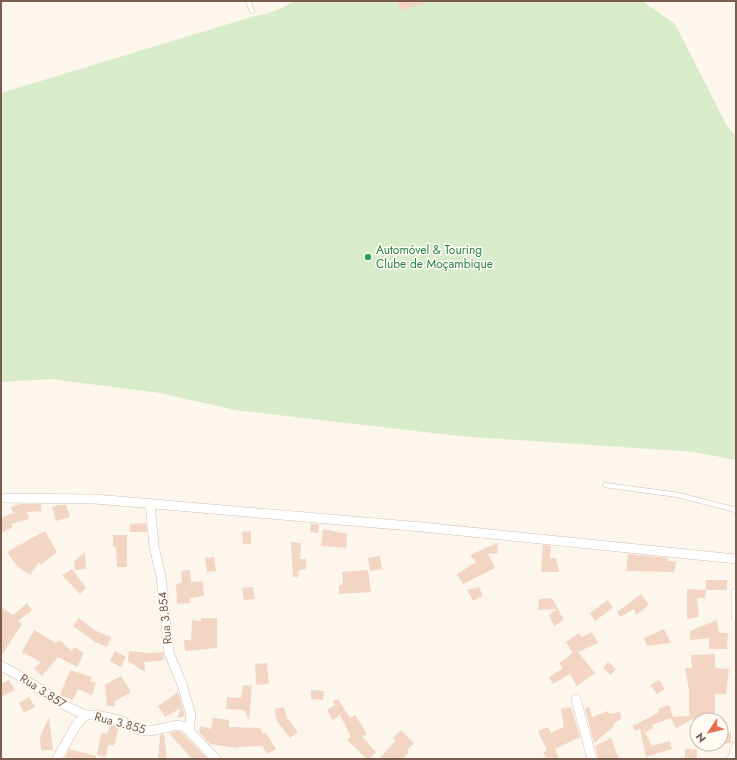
<svg xmlns="http://www.w3.org/2000/svg" width="737" height="760" viewBox="0 0 737 760" font-family="Jost,sans-serif">
<style>
.green{fill:#d8ecc9}
.building{fill:#f3d5c3}
.lines{fill:none;stroke-linecap:round;stroke-linejoin:round}
.lane-casing{stroke:#d1beb0;stroke-width:5.5}
.street-casing{stroke:#d1beb0;stroke-width:10}
.lane{stroke:#fff;stroke-width:4.5}
.street{stroke:#fff;stroke-width:9}
.leisure-dot{fill:#2e9e5b;stroke:#fffaf3;stroke-width:1.5}
.labels{text-anchor:middle;stroke-width:3;stroke-linejoin:round;paint-order:stroke}
.leisure-label{font-size:12px;fill:#27864d;stroke:#fffaf3;text-anchor:start}
.street-label{font-size:12px;fill:#7a5c4d;stroke:#fffaf3}
</style>
<rect width="100%" height="100%" fill="#fdf6ec"/>
<polygon class="green" points="297,1 642,1 675,24 727,126 736,136 736,460 694,452 459,436 235,410 160,393 51,379 1,382 1,93 248,18 269,13"/>
<g class="building">
<polygon points="397,1 424,1 424,4 400,10"/>
<polygon points="20,504 41,504 41,511 27,512 29,519 11,524 13,527 1,533 1,518 13,513 11,507"/>
<polygon points="59,505 66,505 70,517 56,521 52,507"/>
<polygon points="146,523 147,532 130,532 130,524"/>
<polygon points="311,524 319,524 318,533 310,532"/>
<polygon points="323,529 347,534 346,548 321,546"/>
<polygon points="45,531 57,552 41,565 39,562 30,575 17,566 7,552"/>
<polygon points="251,531 251,544 243,544 242,532"/>
<polygon points="113,535 127,535 127,567 117,567 116,547 113,547"/>
<polygon points="291,542 301,543 300,559 306,559 306,569 299,570 298,577 293,577"/>
<polygon points="497,543 498,553 488,554 495,568 463,584 457,574 476,562 470,555"/>
<polygon points="543,545 551,546 550,558 556,558 559,572 541,572"/>
<polygon points="85,552 86,569 75,570 74,561"/>
<polygon points="628,554 668,558 667,561 676,562 674,572 626,571"/>
<polygon points="380,556 382,569 370,571 368,558"/>
<polygon points="214,557 216,571 207,572 205,558"/>
<polygon points="72,569 86,588 80,594 62,575"/>
<polygon points="190,570 191,582 203,581 204,596 190,598 190,603 177,604 176,584 182,582 181,571"/>
<polygon points="368,570 371,592 339,594 339,585 342,585 343,580 342,572"/>
<rect x="706" y="580" width="21" height="10"/>
<polygon points="253,587 255,599 244,600 242,588"/>
<polygon points="479,587 483,596 473,601 467,590"/>
<polygon points="687,589 706,590 705,598 697,598 699,617 687,619"/>
<polygon points="641,594 649,605 636,615 634,609 620,617 617,612"/>
<polygon points="552,598 564,620 554,626 549,615 557,609 538,610 539,599"/>
<polygon points="608,600 613,608 595,621 590,613"/>
<polygon points="27,603 32,610 18,621 22,624 1,656 1,607 13,615"/>
<polygon points="79,618 94,630 111,637 107,647 95,642 73,626"/>
<polygon points="201,618 217,618 217,648 185,651 184,640 191,640 192,620 201,621"/>
<polygon points="717,620 719,633 728,633 727,649 709,649 709,638 690,640 690,631"/>
<polygon points="664,629 671,643 647,646 644,638"/>
<polygon points="34,630 56,643 59,640 72,651 74,647 84,653 77,667 58,657 42,676 34,669 41,662 22,652"/>
<polygon points="592,632 598,643 578,652 595,673 577,686 570,674 553,684 549,677 563,668 559,663 573,653 566,642 579,633 582,637"/>
<polygon points="115,651 126,657 121,667 110,661"/>
<polygon points="129,651 149,653 163,652 164,660 144,662 145,672 128,661"/>
<polygon points="715,654 715,668 729,669 726,694 715,694 715,720 695,720 695,718 676,728 671,718 652,725 653,728 646,732 643,728 652,746 670,741 672,749 646,757 640,729 635,731 633,726 659,712 658,709 669,705 673,717 689,716 689,691 685,668 692,668 691,655"/>
<polygon points="608,662 616,669 611,675 603,668"/>
<polygon points="267,663 269,684 256,685 255,664"/>
<polygon points="70,670 92,677 90,681 96,683 92,695 78,689 73,700 60,695"/>
<polygon points="121,676 131,692 115,701 115,706 107,706 105,685"/>
<polygon points="9,680 15,690 1,697 1,684"/>
<polygon points="659,680 665,689 657,694 650,685"/>
<polygon points="243,685 252,686 249,720 244,710 226,709 227,697 241,698"/>
<polygon points="311,690 324,691 323,700 311,699"/>
<polygon points="178,692 185,716 177,718 181,708 165,717 158,706"/>
<polygon points="29,697 35,707 24,713 19,703"/>
<polygon points="338,699 350,718 355,715 367,734 362,737 376,752 369,759 367,759 347,740 351,737 340,715 333,720 327,710 335,705 333,701"/>
<polygon points="284,707 287,718 298,732 290,738 277,721 274,709"/>
<polygon points="571,707 580,737 555,749 559,759 546,759 543,752 547,751 538,731 548,727 551,733 564,727 561,709"/>
<polygon points="589,707 592,717 608,711 609,714 620,712 621,719 613,724 614,726 594,743 585,708"/>
<polygon points="49,717 53,750 41,750 40,736"/>
<polygon points="213,718 229,720 229,727 260,728 263,734 266,733 276,749 268,754 262,746 237,747 237,748 210,744 199,732 200,726 211,729"/>
<polygon points="111,724 119,727 114,746 108,745 106,757 97,755 101,733 107,734"/>
<polygon points="401,730 414,743 407,750 409,752 402,759 379,759 396,740 393,738"/>
<polygon points="178,731 182,733 208,759 192,759 169,733"/>
<rect x="721" y="733" width="10" height="10"/>
<polygon points="164,734 167,759 158,759 160,735"/>
<polygon points="611,738 619,759 598,759 595,746"/>
<polygon points="69,749 96,756 96,759 64,759"/>
<rect x="685" y="749" width="12" height="10"/>
</g>
<g class="lines">
<g class="lane-casing">
<g id="lane">
<polyline points="248,1 252,11"/>
<polyline points="605,485 678,495 736,510"/>
</g>
</g>
<g class="street-casing">
<g id="street">
<polyline points="1,498 95,499 422,527 736,559"/>
<polyline points="150,503 154,546 161,577 169,653 182,684 191,715 189,730"/>
<polyline points="736,593 736,617"/>
<polyline points="1,666 18,675 66,706 85,715 96,715 119,720 139,730 150,731 178,725 185,727 216,759"/>
<polyline points="576,699 592,759"/>
<polyline points="57,759 75,727 85,715"/>
<polyline points="732,759 736,747"/>
</g>
</g>
<use href="#lane" class="lane"/>
<use href="#street" class="street"/>
</g>
<circle class="leisure-dot" cx="368" cy="257" r="4"/>
<g class="labels">
<g class="leisure-label">
<text x="376" y="254">Automóvel &amp; Touring<tspan x="376" dy="14">Clube de Moçambique</tspan></text>
</g>
<g class="street-label">
<text transform="translate(165 618) rotate(-96)" y="4">Rua 3.854</text>
<text transform="translate(43 691) rotate(33)" y="4">Rua 3.857</text>
<text transform="translate(120 723) rotate(15)" y="4">Rua 3.855</text>
</g>
</g>
<rect width="737" height="760" fill="none" stroke="#7a5c4d" stroke-width="4"/>
<g transform="translate(709 732) rotate(235)"><circle r="19" fill="#fffaf3" stroke="#cabbb1"/>
<path d="M0-3L7 15L0 10L-7 15Z" fill="#e76f51"/>
<text y="-6" font-size="11" font-weight="bold" text-anchor="middle" fill="#7a5c4d">N</text>
</g>
</svg>
